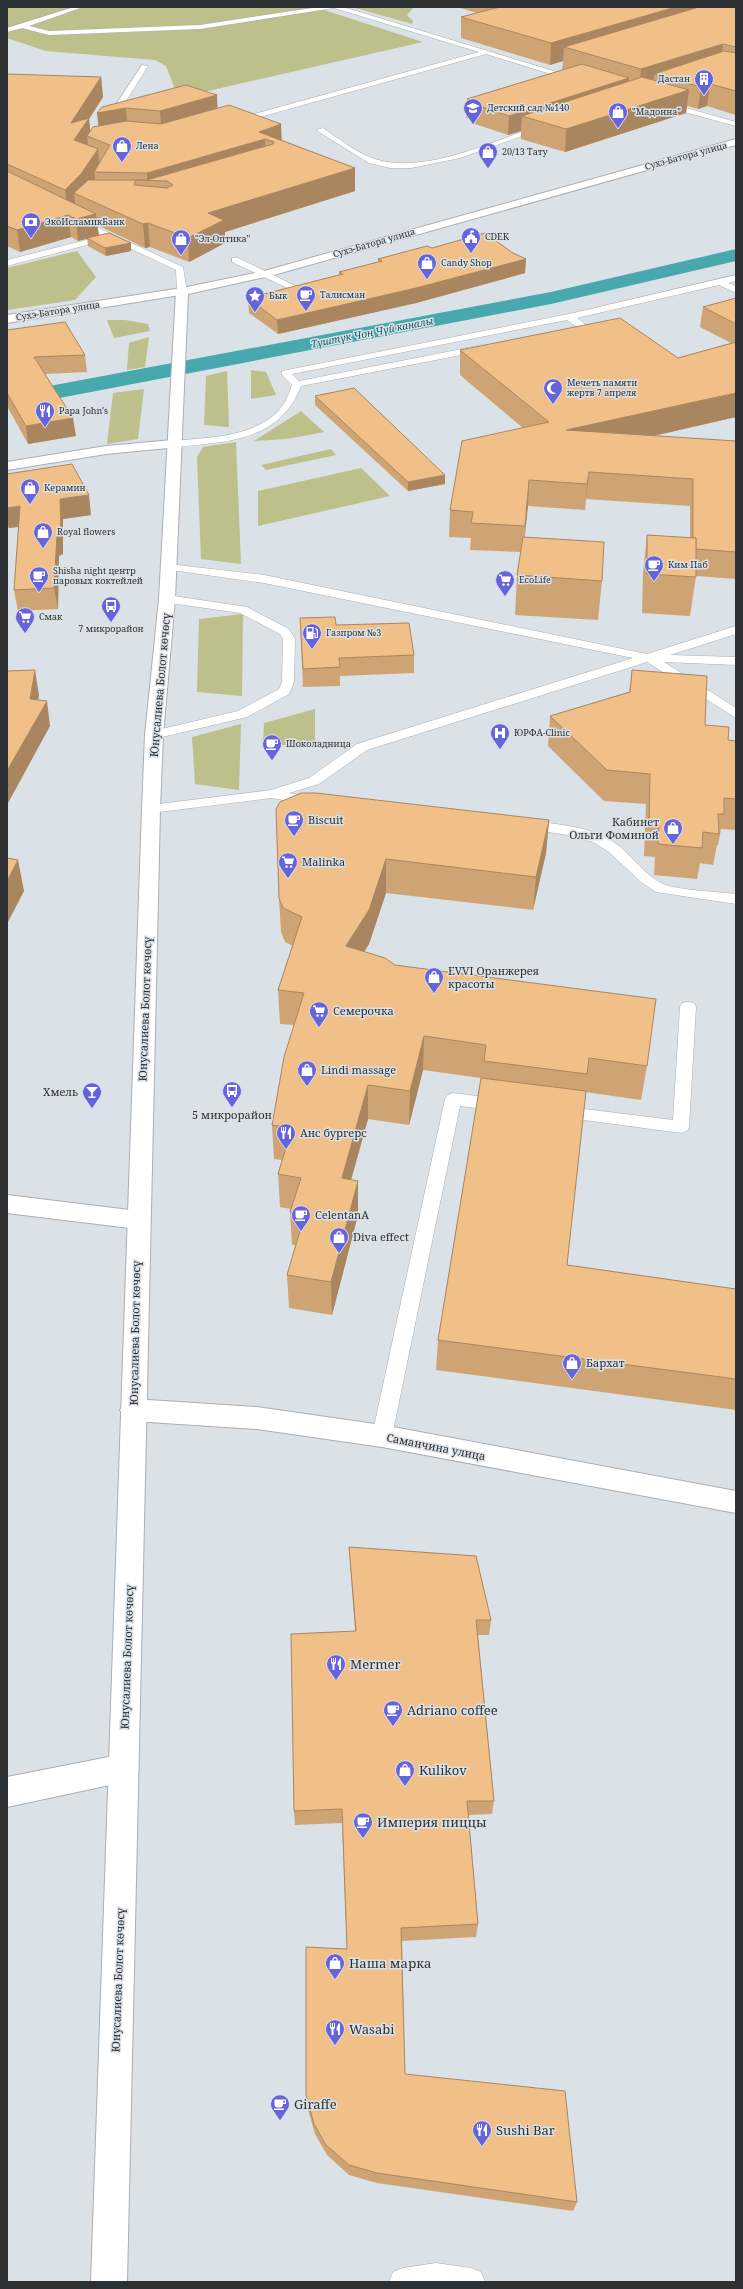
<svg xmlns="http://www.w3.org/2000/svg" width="743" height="2289" viewBox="0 0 743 2289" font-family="'Noto Serif',serif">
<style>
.green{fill:#bdc08a}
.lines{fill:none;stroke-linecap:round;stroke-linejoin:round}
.canal{fill:#47a9ae;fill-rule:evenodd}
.lane-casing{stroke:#a9afb5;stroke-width:1}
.street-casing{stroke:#a9afb5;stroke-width:2}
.secondary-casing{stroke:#a9afb5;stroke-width:2}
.primary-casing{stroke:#a9afb5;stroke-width:2}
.lane{fill:#fff;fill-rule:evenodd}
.street{fill:#fff;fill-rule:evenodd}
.secondary{fill:#fff;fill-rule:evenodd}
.primary{fill:#fff;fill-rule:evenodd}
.wall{fill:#cfa475}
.shaded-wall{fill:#a9865f}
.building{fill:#f1bf88;stroke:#a9865f;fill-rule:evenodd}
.labels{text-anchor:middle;stroke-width:3;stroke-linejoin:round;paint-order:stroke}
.far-poi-label{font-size:9px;fill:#2e3133;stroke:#dae1e7;text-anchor:start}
.far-street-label{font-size:9px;fill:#2e3133;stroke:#dae1e7}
.far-water-label{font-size:10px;font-style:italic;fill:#00595d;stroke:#dae1e7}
.street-label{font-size:11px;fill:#2e3133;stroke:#dae1e7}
.poi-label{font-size:11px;fill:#2e3133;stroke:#dae1e7;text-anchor:start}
.near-poi-label{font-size:13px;fill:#2e3133;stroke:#dae1e7;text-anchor:start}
</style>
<rect width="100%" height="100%" fill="#dae1e7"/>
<g class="green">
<polygon points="7,7 315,7 423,42 208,91 175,89 166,66 155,60 46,51 7,38"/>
<polygon points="352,7 414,7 407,15 413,21 412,24"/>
<polygon points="77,251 96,277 75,300 7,310 7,268"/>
<polygon points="107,320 125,320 148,324 150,331 114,338"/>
<polygon points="149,337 145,367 127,370 129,343"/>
<polygon points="251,370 266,372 276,395 251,399"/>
<polygon points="227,371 229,427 204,425 206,376"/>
<polygon points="144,389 138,439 107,444 113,393"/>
<polygon points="301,411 324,432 287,439 254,441"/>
<polygon points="236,442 241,564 201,559 197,457 203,447"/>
<polygon points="331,449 336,455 266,470 261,465"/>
<polygon points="361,468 390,496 258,526 258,491"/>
<polygon points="243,614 242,696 197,692 199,619"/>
<polygon points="315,709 315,745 263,745 264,723"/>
<polygon points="241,724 239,790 195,784 192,737"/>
</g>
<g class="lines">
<polygon class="canal" points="736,249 736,261 551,304 7,408 7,394 551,292"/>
<g class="lane-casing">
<g id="lane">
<polygon points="74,7 83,7 29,26 49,31 200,25 319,7 343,7 580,79 573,81 486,54 235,124 231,122 232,120 479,52 334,8 200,29 49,35 22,28 7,32 7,28"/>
<polygon points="142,65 148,66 112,123 106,123 105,121"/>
<polygon points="665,102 736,122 736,126 662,106 661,104"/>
<path d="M540,125l7,2 -87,31 -49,10h-21l-21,-5 -53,-33 7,-2c16,11 34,25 52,31 49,16 119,-18 165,-34z"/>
<polygon points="77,218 183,267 187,292 182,295 177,292 176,270 110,239 7,266 7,260 102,236 74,223 74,219"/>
<polygon points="232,258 238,258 304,290 296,292 232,262"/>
<path d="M736,275v6l-8,2 8,3v7l-17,-8 -142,33 13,10 -5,3 -21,3v-4l13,-3 -10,-7 -275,54 7,7 183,-36 5,3 -5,3 -181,35c-21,56 -76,56 -128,61l-5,-3 5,-3c36,-4 90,-3 112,-39 3,-5 5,-12 7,-17l-10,-10v-4l287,-57z"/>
<polygon points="168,564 264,575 647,654 736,626 736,634 670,655 736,657 736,665 664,662 736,708 736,718 647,662 367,750 319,784 289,793 318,798 320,801 318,804 313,805 271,798 151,813 146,812 144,809 151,805 271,790 309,778 357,744 633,658 264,583 164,569 162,567 164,565"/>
<polygon points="167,595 247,607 289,629 295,639 294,682 289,694 247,717 154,739 149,738 147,735 149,732 238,711 279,689 282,682 283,639 280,634 240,613 163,602 161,599 163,596"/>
<path d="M526,821c31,3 68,5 93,25 15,12 27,30 44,38 13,6 57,8 73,10v10l-80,-12 -15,-10 -32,-30 -16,-10 -25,-7 -47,-7 -2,-3z"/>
<polygon points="688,1002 694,1003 696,1007 689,1127 687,1131 681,1133 554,1116 552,1112 554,1108 560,1106 673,1120 680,1007 682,1003"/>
<polygon points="453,1093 500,1099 506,1101 508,1105 506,1109 500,1111 460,1106 392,1436 389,1442 382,1444 375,1442 372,1436 445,1099 447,1095"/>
<polygon points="436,2263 471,2268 481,2272 485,2282 389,2282 393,2272 403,2268"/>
</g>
</g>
<g class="street-casing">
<g id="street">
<polygon points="173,440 178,441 180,444 178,447 106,454 7,470 7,462 106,446"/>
<polygon points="7,1195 138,1211 146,1214 149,1220 146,1226 138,1229 7,1213"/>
<polygon points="133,1399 257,1407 382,1425 736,1491 736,1513 382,1447 257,1429 133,1421 124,1417 120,1410 124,1403"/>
<polygon points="124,1754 134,1758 139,1768 134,1778 124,1782 7,1807 7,1777"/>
</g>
</g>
<g class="secondary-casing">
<polygon id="secondary" points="182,288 186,290 188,292 186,294 7,323 7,315"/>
</g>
<g class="primary-casing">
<polygon id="primary" points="736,139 736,145 270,276 188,294 175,599 163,735 160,809 127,2282 91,2282 142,809 145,735 159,599 176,292 182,288 264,271"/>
</g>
<use href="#lane" class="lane"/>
<use href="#street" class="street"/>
<use href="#secondary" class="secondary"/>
<use href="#primary" class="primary"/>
</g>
<g class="wall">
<polygon points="457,7 736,7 736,115 707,106 698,109 687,106 686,113 565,152 521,139 521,131 508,135 475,124 475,121 466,118 467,99 565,69 562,69 563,61 550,65 461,38 461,17 477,13"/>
<polygon points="7,74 101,77 103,97 89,119 90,131 99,126 102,107 218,108 282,140 355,168 355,191 225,232 225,243 189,262 150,247 145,248 97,225 99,235 131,251 106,256 88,246 87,238 78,241 71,237 20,252 7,246"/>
<polygon points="432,248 513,253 526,259 525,273 416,303 278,334 249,313 248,298 339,275 339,272 378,262 378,259"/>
<polygon points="736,298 736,417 654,436 736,441 736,579 696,576 690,616 642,613 643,573 647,535 690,538 690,506 586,499 585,510 528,506 524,537 602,581 598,620 515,615 517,575 521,552 470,550 471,538 449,537 450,510 523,428 460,375 460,350 678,358 731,343 700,327 703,307"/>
<polygon points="7,330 85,355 87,372 45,374 76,436 28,444 7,406"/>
<polygon points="315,396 445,475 445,484 408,491 315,405"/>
<polygon points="7,474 91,515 63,519 63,554 59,556 58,609 18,611 14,590 19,527 9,528 7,525"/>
<polygon points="300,618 336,625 414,655 414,673 340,676 340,686 303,687"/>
<polygon points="632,670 705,725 728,740 736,741 736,830 721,829 718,845 717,845 713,865 700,863 697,879 654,875 655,857 644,856 646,804 604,801 548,746 550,716 629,692"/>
<polygon points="276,809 549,820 546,853 533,910 386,893 369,944 364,952 395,965 647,1066 641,1100 585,1092 567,1265 736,1289 736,1410 436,1370 438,1340 481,1078 423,1070 409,1125 368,1119 351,1180 358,1181 358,1215 332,1315 289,1308 287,1275 296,1245 292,1245 290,1212 291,1209 280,1207 278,1174 282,1160 274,1159 272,1125 294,1025 280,1024 278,990 293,946 285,942 281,932 279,898"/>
<polygon points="349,1547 491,1620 489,1635 478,1635 494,1801 492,1814 468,1815 478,1924 476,1937 402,1941 405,2074 577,2202 573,2211 377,2183 349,2175 327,2155 315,2134 307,2106 306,2095 347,1949 342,1823 295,1825 294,1811 355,1631 350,1562"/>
</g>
<g class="shaded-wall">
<polygon points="676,7 736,7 564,47 563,61 550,65 551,43"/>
<polygon points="723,44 721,66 654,74 653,87 639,91 641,69"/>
<polygon points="101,77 103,97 89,119 91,138 87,136 88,143 77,160 71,123"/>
<polygon points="629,78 627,96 522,116 521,131 508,135 509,116"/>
<polygon points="710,84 707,106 698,109 701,87"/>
<polygon points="689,90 686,113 565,152 566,129"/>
<polygon points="217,95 218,123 162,138 160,111"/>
<polygon points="126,108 128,136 100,141 97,113"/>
<polygon points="281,124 282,146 265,139 266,162 173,185 167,181 147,180 147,173"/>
<polygon points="98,149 100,170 94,172 95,178 84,195 74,193 75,204 68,211 65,190"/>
<polygon points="355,168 355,191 225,232 225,243 189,262 188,238 208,213"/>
<polygon points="96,214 99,236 78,241 76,219"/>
<polygon points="68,215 71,237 20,252 17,230"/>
<polygon points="148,223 150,247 145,248 143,224"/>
<polygon points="131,243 131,251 106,256 105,248"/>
<polygon points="526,259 525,273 416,303 278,334 277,320"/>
<polygon points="736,393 736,417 564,456 566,430"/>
<polygon points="73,418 76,436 28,444 26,426"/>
<polygon points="589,472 586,499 585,510 587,484"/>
<polygon points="445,475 445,484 408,491 408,482"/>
<polygon points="529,480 528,506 523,553 525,526"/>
<polygon points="89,495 91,515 63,519 63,554 59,556 58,609 54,588 57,535 60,499"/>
<polygon points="20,506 23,526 9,528 7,519 7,508"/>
<polygon points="35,670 39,695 35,722 47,701 50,726 7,805 7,771 30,699"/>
<polygon points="549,820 546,853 533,910 536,877"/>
<polygon points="386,859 386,893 369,944 346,980 346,946"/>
<polygon points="18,860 24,891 7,924 7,881"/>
<polygon points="424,1036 423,1070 409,1125 410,1091"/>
<polygon points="368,1085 368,1119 342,1212 342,1178"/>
<polygon points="358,1181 358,1215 332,1315 331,1282"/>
</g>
<g class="building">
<polygon points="500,7 676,7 551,43 461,17"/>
<polygon points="699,7 736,7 736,47 723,44 641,69 564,47"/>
<polygon points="724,51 736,53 736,91 710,84 701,87 654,74"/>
<polygon points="582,64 629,78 509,116 476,105 481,104 467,99"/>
<polygon points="7,74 101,77 71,123 89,118 74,140 98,149 81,174 65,190 7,164"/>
<polygon points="642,77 689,90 566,129 522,116"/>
<polygon points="186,85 217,95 160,111 126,108 97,113 102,107"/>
<path d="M229,105l52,19 -22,8 96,36 -147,45 16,7 -36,18 -40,-15 -5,1 -69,-31 14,-13h59l126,-36 1,-2 -9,-3 -118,34 -53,-1 16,-27 -23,-9 6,-9 33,-6 35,3zM136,180l31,1 6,4 -6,3 -33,-3z"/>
<polygon points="7,171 96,214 76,219 68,215 17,230 7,226"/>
<polygon points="109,233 131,243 105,248 87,238"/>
<polygon points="485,233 513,253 526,259 416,288 277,320 248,298 343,274 339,272 382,261 378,259 427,246 432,248"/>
<polygon points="736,298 736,324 703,307"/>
<polygon points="620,318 678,358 736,342 736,393 566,430 736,441 736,552 696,549 696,538 693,538 693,479 589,472 587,484 529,480 525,526 471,523 473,512 450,510 462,441 549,422 460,350"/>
<polygon points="65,322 85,355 34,357 73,418 26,426 7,393 7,330"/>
<polygon points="354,388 445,475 408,482 315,396"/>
<polygon points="72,464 89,495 60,499 61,534 57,535 54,588 14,590 20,506 7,508 7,474"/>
<polygon points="647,535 696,538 696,577 647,574"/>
<polygon points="523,537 604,542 602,581 517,575"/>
<polygon points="335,617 336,625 409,623 414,655 339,658 340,667 303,669 300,618"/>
<polygon points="35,670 30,699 47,701 7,771 7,671"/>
<polygon points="632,670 707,676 705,725 729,727 728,740 736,741 736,799 724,798 724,814 718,814 719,834 703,832 702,848 658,844 659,826 649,825 650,774 607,770 550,716 630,692"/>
<polygon points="301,793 316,793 549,820 536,877 386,859 369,910 346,946 385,958 395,965 656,999 647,1066 589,1058 587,1074 484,1061 486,1045 424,1036 410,1091 368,1085 342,1178 358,1181 331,1282 287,1275 305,1214 290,1212 301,1178 278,1174 292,1128 272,1125 284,1057 304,993 278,990 302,917 283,908 279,898 276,809 280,802"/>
<polygon points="7,858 18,860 7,881"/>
<polygon points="481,1078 586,1091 567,1265 736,1289 736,1379 438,1340"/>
<polygon points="349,1547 476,1556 491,1620 476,1620 494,1801 467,1801 478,1924 401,1928 405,2074 565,2091 577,2202 377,2173 349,2165 326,2145 314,2124 306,2095 306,1947 347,1949 342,1809 294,1811 291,1634 356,1631"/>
</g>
<defs>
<g id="building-pin" transform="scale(1)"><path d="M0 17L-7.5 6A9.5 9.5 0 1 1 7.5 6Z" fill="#6664dd" stroke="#dae1e7"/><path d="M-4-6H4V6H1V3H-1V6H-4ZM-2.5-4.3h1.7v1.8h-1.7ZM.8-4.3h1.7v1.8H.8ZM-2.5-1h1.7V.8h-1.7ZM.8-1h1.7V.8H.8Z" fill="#fff"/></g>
<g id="school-pin" transform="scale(1)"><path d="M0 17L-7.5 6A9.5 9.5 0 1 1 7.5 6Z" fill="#6664dd" stroke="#dae1e7"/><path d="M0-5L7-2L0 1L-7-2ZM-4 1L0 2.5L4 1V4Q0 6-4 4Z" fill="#fff"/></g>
<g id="shop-pin" transform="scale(1)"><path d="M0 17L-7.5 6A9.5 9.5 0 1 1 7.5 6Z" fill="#6664dd" stroke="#dae1e7"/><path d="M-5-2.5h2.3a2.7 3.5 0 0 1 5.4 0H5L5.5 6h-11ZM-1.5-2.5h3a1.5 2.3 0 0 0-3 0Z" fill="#fff"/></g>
<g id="bank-pin" transform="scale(1)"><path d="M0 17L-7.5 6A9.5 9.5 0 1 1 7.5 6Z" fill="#6664dd" stroke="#dae1e7"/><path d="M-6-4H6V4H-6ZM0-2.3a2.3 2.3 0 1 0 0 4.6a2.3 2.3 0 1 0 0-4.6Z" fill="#fff"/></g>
<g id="civic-pin" transform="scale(1)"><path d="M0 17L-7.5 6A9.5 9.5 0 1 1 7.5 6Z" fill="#6664dd" stroke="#dae1e7"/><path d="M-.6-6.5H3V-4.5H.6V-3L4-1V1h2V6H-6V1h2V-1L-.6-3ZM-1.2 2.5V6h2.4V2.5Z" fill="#fff"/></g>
<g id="cafe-pin" transform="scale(1)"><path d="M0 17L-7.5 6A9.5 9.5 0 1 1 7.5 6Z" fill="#6664dd" stroke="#dae1e7"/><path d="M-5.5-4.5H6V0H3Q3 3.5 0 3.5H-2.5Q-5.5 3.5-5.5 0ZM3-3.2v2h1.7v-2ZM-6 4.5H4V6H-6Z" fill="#fff"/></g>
<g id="sight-pin" transform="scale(1)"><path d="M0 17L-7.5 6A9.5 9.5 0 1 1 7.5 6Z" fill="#6664dd" stroke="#dae1e7"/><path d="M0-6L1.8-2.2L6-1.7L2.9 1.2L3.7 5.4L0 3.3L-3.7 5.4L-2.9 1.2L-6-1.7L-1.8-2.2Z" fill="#fff"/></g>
<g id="mosque-pin" transform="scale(1)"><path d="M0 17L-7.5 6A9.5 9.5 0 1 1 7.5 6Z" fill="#6664dd" stroke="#dae1e7"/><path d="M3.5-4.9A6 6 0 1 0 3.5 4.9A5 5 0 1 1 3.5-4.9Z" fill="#fff"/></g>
<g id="restaurant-pin" transform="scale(1)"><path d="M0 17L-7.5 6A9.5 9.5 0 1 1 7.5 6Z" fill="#6664dd" stroke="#dae1e7"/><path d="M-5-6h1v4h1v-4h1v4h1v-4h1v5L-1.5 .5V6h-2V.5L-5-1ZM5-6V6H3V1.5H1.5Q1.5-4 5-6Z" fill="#fff"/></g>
<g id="supermarket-pin" transform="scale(1)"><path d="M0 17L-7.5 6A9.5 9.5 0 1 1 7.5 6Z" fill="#6664dd" stroke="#dae1e7"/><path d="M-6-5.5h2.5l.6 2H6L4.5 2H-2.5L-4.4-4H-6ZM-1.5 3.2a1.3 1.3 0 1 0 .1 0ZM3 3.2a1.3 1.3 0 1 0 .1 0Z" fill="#fff"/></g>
<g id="bus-pin" transform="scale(1)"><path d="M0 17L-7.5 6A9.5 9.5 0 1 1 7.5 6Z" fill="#6664dd" stroke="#dae1e7"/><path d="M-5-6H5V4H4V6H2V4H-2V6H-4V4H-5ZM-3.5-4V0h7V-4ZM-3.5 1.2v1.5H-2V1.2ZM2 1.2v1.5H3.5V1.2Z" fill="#fff"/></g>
<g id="fuel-pin" transform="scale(1)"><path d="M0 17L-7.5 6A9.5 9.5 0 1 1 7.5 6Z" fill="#6664dd" stroke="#dae1e7"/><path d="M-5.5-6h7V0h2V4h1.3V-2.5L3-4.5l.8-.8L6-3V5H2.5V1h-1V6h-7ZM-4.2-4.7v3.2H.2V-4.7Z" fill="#fff"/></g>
<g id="hospital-pin" transform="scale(1)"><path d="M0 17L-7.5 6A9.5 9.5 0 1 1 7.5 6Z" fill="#6664dd" stroke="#dae1e7"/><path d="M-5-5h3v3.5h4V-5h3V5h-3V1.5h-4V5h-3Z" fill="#fff"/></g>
<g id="bar-pin" transform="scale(1)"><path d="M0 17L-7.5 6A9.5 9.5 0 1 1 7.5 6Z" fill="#6664dd" stroke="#dae1e7"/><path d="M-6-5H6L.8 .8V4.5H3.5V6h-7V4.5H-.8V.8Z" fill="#fff"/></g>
</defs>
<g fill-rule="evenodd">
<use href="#building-pin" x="704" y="79"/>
<use href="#school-pin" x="473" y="108"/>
<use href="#shop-pin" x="618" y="112"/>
<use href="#shop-pin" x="122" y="146"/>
<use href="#shop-pin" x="488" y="152"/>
<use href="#bank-pin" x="31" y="222"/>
<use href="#civic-pin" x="471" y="237"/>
<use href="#shop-pin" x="181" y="239"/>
<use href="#shop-pin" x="427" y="263"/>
<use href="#cafe-pin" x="306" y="295"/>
<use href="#sight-pin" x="255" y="296"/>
<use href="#mosque-pin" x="553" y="388"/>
<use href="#restaurant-pin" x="45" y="411"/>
<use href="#shop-pin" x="30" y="488"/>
<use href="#shop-pin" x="43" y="532"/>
<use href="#cafe-pin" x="654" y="565"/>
<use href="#cafe-pin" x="39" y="576"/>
<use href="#supermarket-pin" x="505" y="580"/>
<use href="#bus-pin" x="111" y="606"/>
<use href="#supermarket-pin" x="25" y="617"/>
<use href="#fuel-pin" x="312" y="633"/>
<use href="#hospital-pin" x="500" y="733"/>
<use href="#cafe-pin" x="272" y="744"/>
<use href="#cafe-pin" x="294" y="820"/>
<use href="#shop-pin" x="673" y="828"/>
<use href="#supermarket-pin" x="288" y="862"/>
<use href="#shop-pin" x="434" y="977"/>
<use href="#supermarket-pin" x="319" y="1011"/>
<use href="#shop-pin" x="307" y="1070"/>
<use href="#bus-pin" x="232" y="1091"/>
<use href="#bar-pin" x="92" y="1092"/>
<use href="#restaurant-pin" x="286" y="1133"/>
<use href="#cafe-pin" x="301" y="1215"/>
<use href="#shop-pin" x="339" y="1237"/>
<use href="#shop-pin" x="572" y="1363"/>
<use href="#restaurant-pin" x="336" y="1664"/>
<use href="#cafe-pin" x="393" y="1710"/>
<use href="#shop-pin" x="405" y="1770"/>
<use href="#cafe-pin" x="363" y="1822"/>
<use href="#shop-pin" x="335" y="1963"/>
<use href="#restaurant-pin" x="335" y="2029"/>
<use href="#cafe-pin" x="280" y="2104"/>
<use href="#restaurant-pin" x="482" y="2130"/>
</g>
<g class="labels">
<g class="far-poi-label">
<text x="690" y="82" text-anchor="end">Дастан</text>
<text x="487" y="111">Детский сад №140</text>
<text x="632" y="115">"Мадонна"</text>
<text x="136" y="149">Лена</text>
<text x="502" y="155">20/13 Тату</text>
<text x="45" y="225">ЭкоИсламикБанк</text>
<text x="485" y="240">CDEK</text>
<text x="195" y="242">"Эл-Оптика"</text>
<text x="441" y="266">Candy Shop</text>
<text x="320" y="298">Талисман</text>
<text x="269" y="299">Бык</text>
<text x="567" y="386">Мечеть памяти<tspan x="567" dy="10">жертв 7 апреля</tspan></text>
<text x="59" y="414">Papa John's</text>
<text x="44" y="491">Керамин</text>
<text x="57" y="535">Royal flowers</text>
<text x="668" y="568">Ким Паб</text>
<text x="53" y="574">Shisha night центр<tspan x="53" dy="10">паровых коктейлей</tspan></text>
<text x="519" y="583">EcoLife</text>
<text x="39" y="620">Смак</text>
<text x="111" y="632" text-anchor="middle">7 микрорайон</text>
<text x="326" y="636">Газпром №3</text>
<text x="514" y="736">ЮРФА-Clinic</text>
<text x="286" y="747">Шоколадница</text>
</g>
<g class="far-street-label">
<text transform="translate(686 156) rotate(-15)" y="3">Сухэ-Батора улица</text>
<text transform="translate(374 243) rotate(-16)" y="3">Сухэ-Батора улица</text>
<text transform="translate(58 311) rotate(-9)" y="3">Сухэ-Батора улица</text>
</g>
<g class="far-water-label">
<text transform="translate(372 332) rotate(-11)" y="4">Түштүк Чоң Чүй каналы</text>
</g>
<g class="street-label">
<text transform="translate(160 685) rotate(-85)" y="4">Юнусалиева Болот көчөсү</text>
<text transform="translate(145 1009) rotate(-88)" y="4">Юнусалиева Болот көчөсү</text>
<text transform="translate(135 1333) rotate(-89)" y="4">Юнусалиева Болот көчөсү</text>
<text transform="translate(436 1447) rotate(11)" y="4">Саманчина улица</text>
<text transform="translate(127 1657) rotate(-88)" y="4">Юнусалиева Болот көчөсү</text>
<text transform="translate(118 1980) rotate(-88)" y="4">Юнусалиева Болот көчөсү</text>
</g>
<g class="poi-label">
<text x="308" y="824">Biscuit</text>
<text x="659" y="826" text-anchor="end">Кабинет<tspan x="659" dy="13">Ольги Фоминой</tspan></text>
<text x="302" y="866">Malinka</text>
<text x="448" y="975">EVVI Оранжерея<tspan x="448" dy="13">красоты</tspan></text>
<text x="333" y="1015">Семерочка</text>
<text x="321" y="1074">Lindi massage</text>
<text x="78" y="1096" text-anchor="end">Хмель</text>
<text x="232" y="1119" text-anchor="middle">5 микрорайон</text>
<text x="300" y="1137">Анс бургерс</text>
<text x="315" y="1219">CelentanA</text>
<text x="353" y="1241">Diva effect</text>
<text x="586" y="1367">Бархат</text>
</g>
<g class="near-poi-label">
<text x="350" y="1669">Mermer</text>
<text x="407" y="1715">Adriano coffee</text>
<text x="419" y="1775">Kulikov</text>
<text x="377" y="1827">Империя пиццы</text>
<text x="349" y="1968">Наша марка</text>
<text x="349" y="2034">Wasabi</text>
<text x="294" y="2109">Giraffe</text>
<text x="496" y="2135">Sushi Bar</text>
</g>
</g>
<rect width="743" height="2289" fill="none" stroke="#2e3133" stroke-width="16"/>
</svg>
